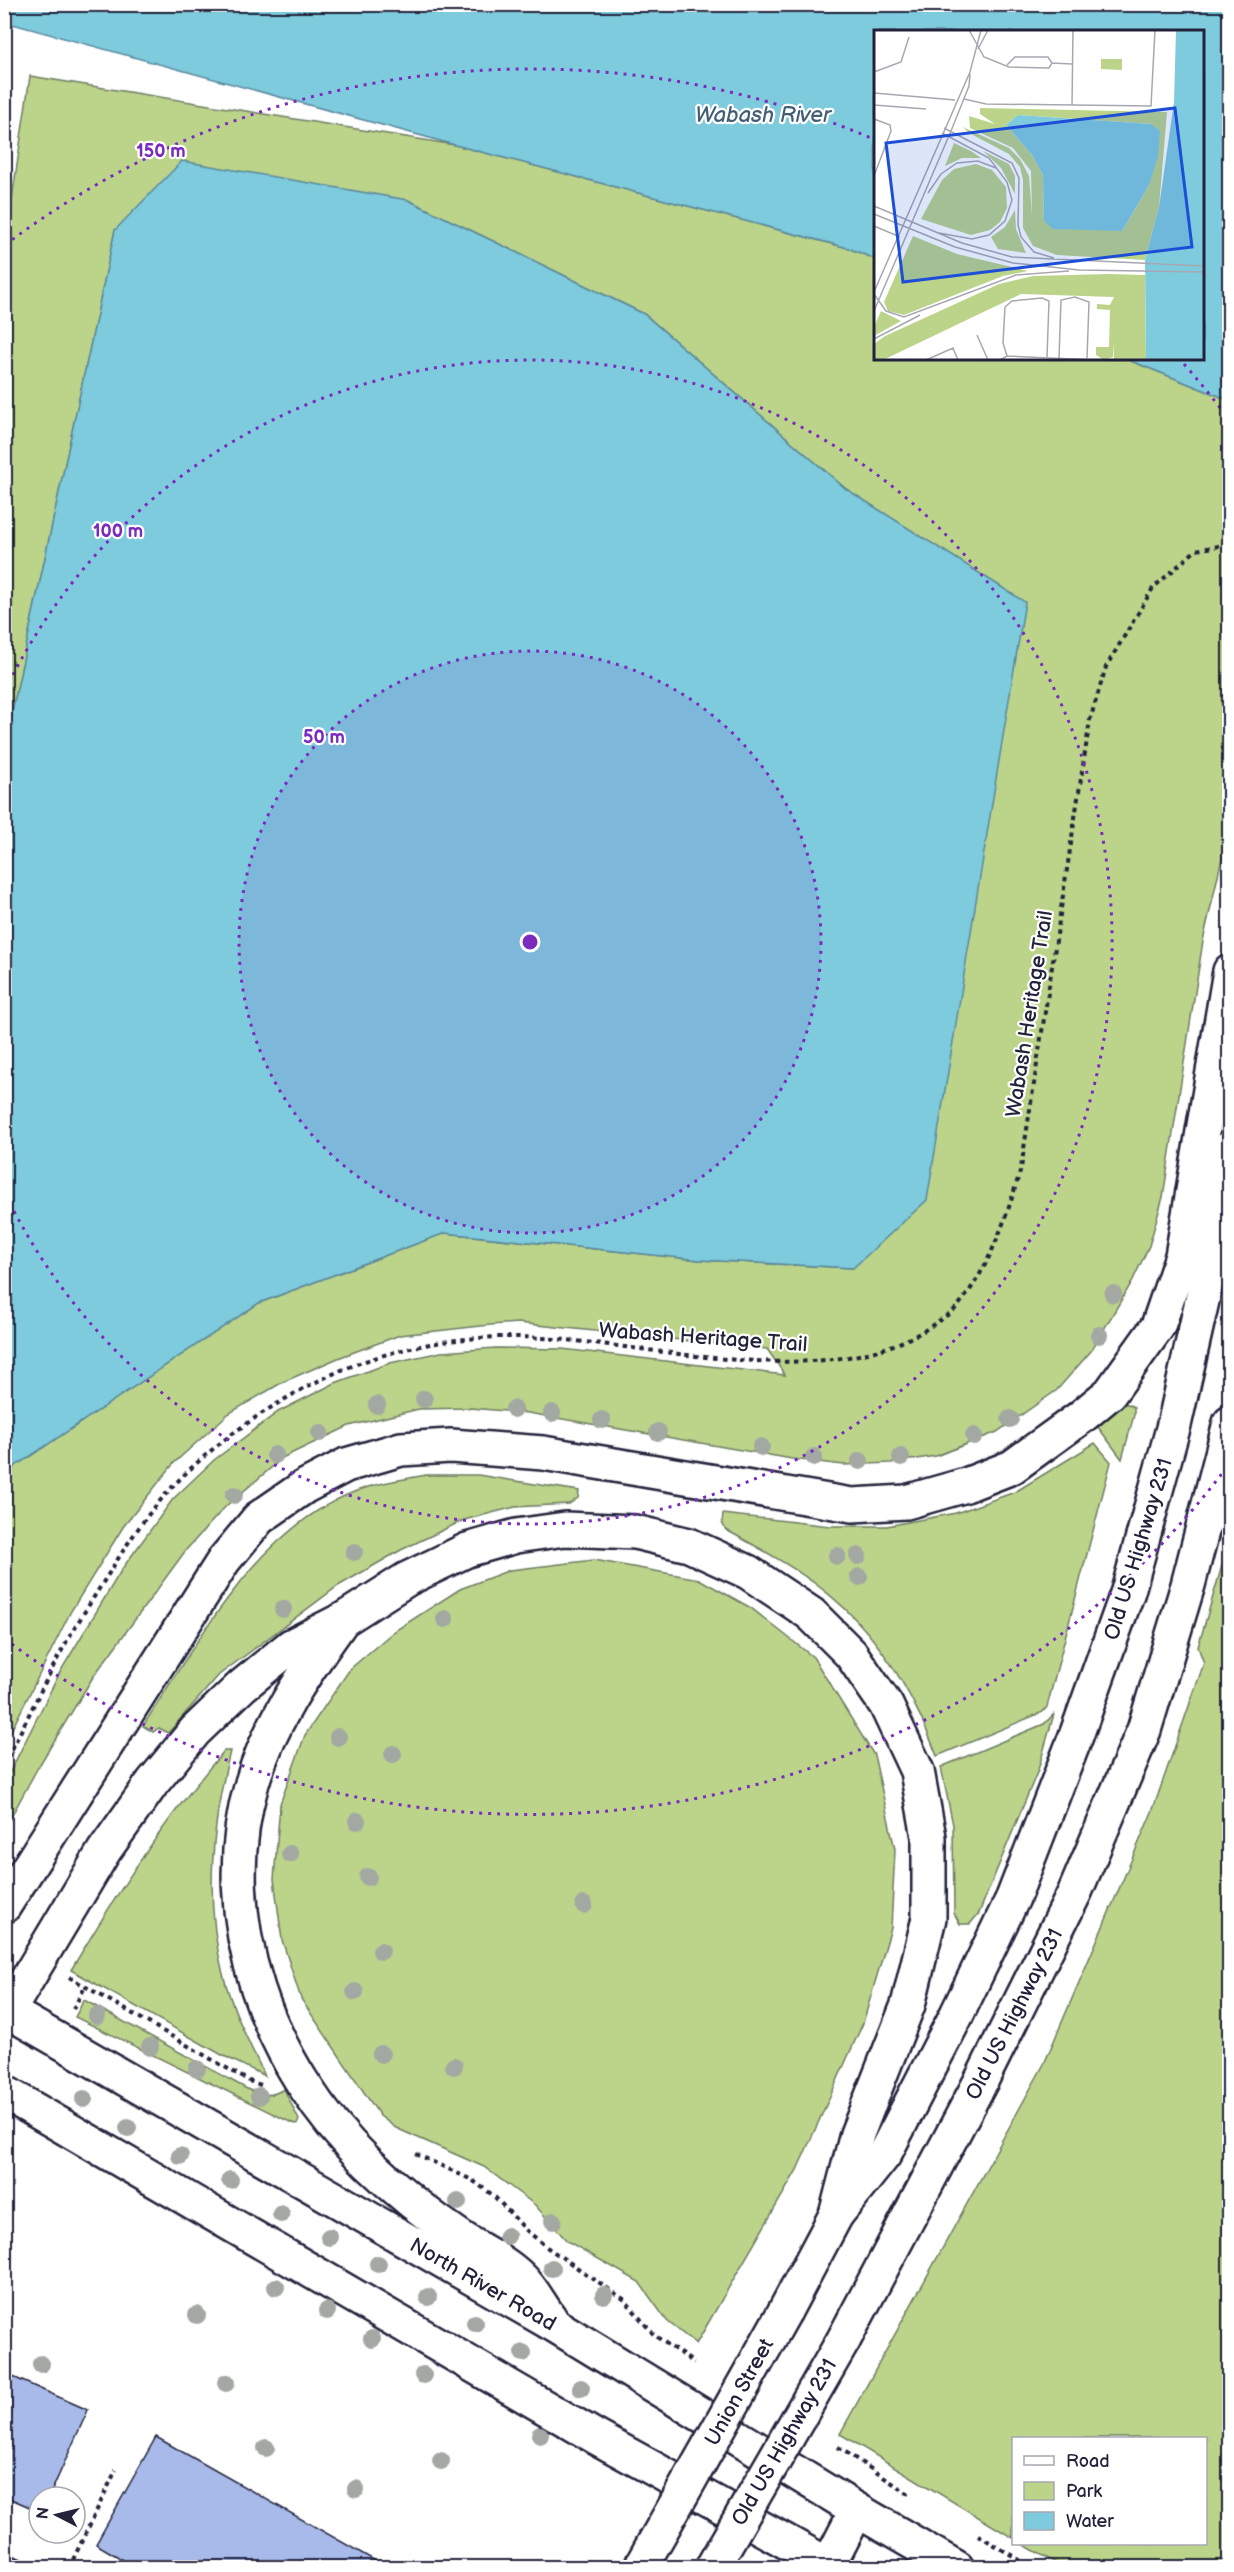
<svg xmlns="http://www.w3.org/2000/svg" width="1234" height="2572" viewBox="0 0 1234 2572" font-family="'Balsamiq Sans',sans-serif">
<style>
.green{fill:#bbd48a;stroke:#6e7b62;stroke-width:1.5}
.water{fill:#7ecbdd;stroke:#59879c;stroke-width:1.5}
.building{fill:#a7bae9;stroke:#22223b;stroke-width:1.5}
.lines{fill:none;stroke-linecap:round;stroke-linejoin:round}
.service-casing{stroke:#22223b;stroke-width:20}
.secondary-casing{stroke:#22223b;stroke-width:38}
.primary-casing{stroke:#22223b;stroke-width:38}
.path{stroke:#22223b;stroke-width:4;stroke-dasharray:4.5 4.5;stroke-linecap:butt}
.service{stroke:#fff;stroke-width:15}
.secondary{stroke:#fff;stroke-width:33}
.primary{stroke:#fff;stroke-width:33}
.primary-bridge-casing{stroke:#22223b;stroke-width:38;stroke-linecap:butt}
.primary-bridge{stroke:#fff;stroke-width:33}
.tree{fill:#a3a8a3}
.ring{fill:none;stroke:#7b2cbf;stroke-width:3;stroke-dasharray:3 6}
.labels{text-anchor:middle;stroke-width:4.5;stroke-linejoin:round;paint-order:stroke}
.street-label{font-size:21px;fill:#22223b;stroke:#fff}
.water-label{font-size:22px;font-style:italic;fill:#425d74;stroke:#fff}
.inset-road{fill:none;stroke:#a7a7b1;stroke-width:1.5}
.view{fill:#1d4ed8;fill-opacity:0.15;stroke:#1d4ed8;stroke-width:3}
.inset-edge{fill:none;stroke:#22223b;stroke-width:3}
.centre{fill:#7b2cbf;stroke:#fff;stroke-width:3}
.ring-label{font-size:18px;text-anchor:middle;font-weight:bold;fill:#7b2cbf;stroke:#fff;stroke-width:4.5;stroke-linejoin:round;paint-order:stroke}
</style>
<rect width="100%" height="100%" fill="#fff"/>
<filter id="ink" filterUnits="userSpaceOnUse"><feTurbulence type="fractalNoise" baseFrequency=".0167" numOctaves="2"/><feDisplacementMap in="SourceGraphic" scale="12" xChannelSelector="R" yChannelSelector="G"/><feConvolveMatrix kernelMatrix="1 2 1 2 8 2 1 2 1" color-interpolation-filters="sRGB"/></filter>
<g filter="url(#ink)">
<g class="green">
<polygon points="30,76 455,145 848,248 875,259 876,358 1126,359 1229,400 1229,839 1222,858 1203,941 1163,1197 1149,1246 1132,1282 1091,1351 1057,1390 997,1432 936,1456 891,1463 844,1465 792,1459 528,1413 470,1408 419,1409 349,1426 284,1457 226,1506 186,1550 93,1677 37,1769 5,1828 5,1782 60,1672 122,1569 173,1499 214,1460 278,1412 335,1383 390,1363 441,1352 496,1348 562,1349 785,1375 767,1349 518,1323 490,1325 400,1335 338,1358 283,1382 228,1414 174,1463 123,1527 71,1611 5,1743 5,1473 259,1303 445,1233 700,1260 853,1268 1024,602 846,489 644,314 408,200 115,230 5,745 4,254"/>
<polygon points="1125,1403 1134,1407 1134,1415 1122,1459 1098,1427"/>
<path d="M1095,1443l16,19 -64,245 -4,5 -106,44c-18,-48 -44,-96 -79,-134 -36,-40 -85,-67 -132,-92l-4,-7 1,-9 107,12h57l69,-13 59,-21z"/>
<path d="M426,1475h52l101,16 -1,7 -9,6 -54,3 -51,13 -63,30 -63,36 -119,89 -51,58 -9,-5 -6,4 -10,-6c56,-86 120,-207 225,-239 18,-6 39,-8 58,-12z"/>
<polygon points="1229,1542 1229,2567 1063,2567 1022,2544 1206,2544 1206,2438 1014,2438 1013,2538 840,2434 1044,2064 1152,1812 1204,1663 1198,1647"/>
<polygon points="594,1560 699,1579 751,1608 813,1657 874,1755 895,1849 891,1928 863,2023 797,2170 696,2344 667,2321 639,2282 567,2241 535,2205 484,2167 396,2128 380,2116 301,1999 282,1940 274,1879 280,1804 305,1735 350,1669 393,1632 460,1589 510,1570"/>
<polygon points="1054,1714 1038,1770 979,1913 970,1924 960,1924 954,1913 953,1825 941,1767 1044,1724"/>
<path d="M224,1751h6c-18,74 -26,148 -7,223 9,35 26,69 42,102l-43,-21 -151,-85c46,-77 94,-151 153,-219z"/>
<path d="M84,2000l165,90c15,6 21,7 35,-1l15,31 -2,4 -5,-1 -217,-106z"/>
</g>
<g class="water">
<polygon points="4,5 1229,5 1229,400 1126,359 1202,358 1202,32 876,32 875,259 848,248 455,145 5,22"/>
<polygon points="182,161 408,200 644,314 846,489 1025,602 927,1200 853,1268 700,1260 445,1233 259,1303 5,1473 5,745 115,230"/>
</g>
<g class="building">
<polygon points="4,2373 88,2410 49,2497 39,2497 39,2511 4,2496"/>
<polygon points="156,2437 388,2568 137,2568 96,2544"/>
</g>
<g class="lines">
<g class="service-casing">
<polyline id="service" points="4,2561 19,2568"/>
</g>
<g class="secondary-casing">
<g id="secondary">
<polyline points="836,2215 884,2155 957,2014 1013,1898 1076,1736 1128,1591 1175,1421 1211,1261 1230,1148"/>
<polyline points="843,2341 982,2079 1075,1892 1144,1730 1188,1585 1230,1423"/>
</g>
</g>
<g class="primary-casing">
<g id="primary">
<path d="M339,1625c-35,49 -70,100 -87,158 -40,136 17,285 116,380 29,28 59,52 92,74 19,13 44,24 60,40 12,11 20,28 30,41"/>
<polyline points="4,1906 224,1560 259,1518 304,1487 346,1465 401,1449 451,1446 543,1453 852,1505 906,1502 966,1485 1012,1467 1081,1417 1110,1393 1158,1326 1182,1256 1230,971"/>
<polyline points="4,2009 556,2326 857,2510 957,2568"/>
<polyline points="4,2018 104,1851 153,1782 195,1731 242,1686 291,1646 344,1619 407,1579 467,1550 516,1536 565,1529 635,1532 689,1545 748,1572 811,1614 851,1654 886,1705 917,1771 929,1837 929,1918 908,2005 857,2134 836,2215 785,2311"/>
<polyline points="4,2092 596,2437 834,2568"/>
<polyline points="827,2568 857,2510"/>
</g>
</g>
<g class="path">
<path d="M4,1765c19,-38 37,-76 57,-113 12,-23 27,-45 41,-68 18,-28 35,-57 57,-82 42,-50 99,-90 157,-120 61,-31 131,-46 199,-45 126,1 313,64 422,-15 7,-5 16,-10 21,-16 33,-40 49,-90 63,-138l69,-448 16,-53 47,-79 43,-38 34,-6"/>
<polyline points="69,1977 249,2081 261,2085"/>
<polyline points="73,2009 85,1987"/>
<polyline points="416,2154 472,2180 494,2196 526,2230 548,2248 625,2300 654,2335 694,2363"/>
<polyline points="838,2447 912,2496"/>
<polyline points="978,2535 1033,2568"/>
<polyline points="69,2568 116,2470"/>
</g>
<use href="#service" class="service"/>
<use href="#secondary" class="secondary"/>
<use href="#primary" class="primary"/>
<g class="primary-bridge-casing">
<g id="primary-bridge">
<polyline points="640,2568 785,2311"/>
<polyline points="712,2568 843,2341"/>
</g>
</g>
<use href="#primary-bridge" class="primary-bridge"/>
</g>
<g class="tree">
<circle cx="1113" cy="1294" r="9"/>
<circle cx="1099" cy="1335" r="9"/>
<circle cx="424" cy="1399" r="9"/>
<circle cx="377" cy="1405" r="9"/>
<circle cx="514" cy="1409" r="9"/>
<circle cx="552" cy="1413" r="9"/>
<circle cx="1010" cy="1419" r="9"/>
<circle cx="602" cy="1420" r="9"/>
<circle cx="658" cy="1432" r="9"/>
<circle cx="320" cy="1433" r="9"/>
<circle cx="974" cy="1436" r="9"/>
<circle cx="761" cy="1447" r="9"/>
<circle cx="275" cy="1455" r="9"/>
<circle cx="814" cy="1457" r="9"/>
<circle cx="901" cy="1457" r="9"/>
<circle cx="860" cy="1461" r="9"/>
<circle cx="234" cy="1495" r="9"/>
<circle cx="354" cy="1552" r="9"/>
<circle cx="837" cy="1556" r="9"/>
<circle cx="858" cy="1556" r="9"/>
<circle cx="859" cy="1577" r="9"/>
<circle cx="283" cy="1609" r="9"/>
<circle cx="445" cy="1619" r="9"/>
<circle cx="338" cy="1737" r="9"/>
<circle cx="393" cy="1754" r="9"/>
<circle cx="357" cy="1821" r="9"/>
<circle cx="290" cy="1854" r="9"/>
<circle cx="368" cy="1877" r="9"/>
<circle cx="584" cy="1905" r="9"/>
<circle cx="381" cy="1951" r="9"/>
<circle cx="355" cy="1992" r="9"/>
<circle cx="97" cy="2016" r="9"/>
<circle cx="150" cy="2047" r="9"/>
<circle cx="381" cy="2054" r="9"/>
<circle cx="454" cy="2066" r="9"/>
<circle cx="197" cy="2069" r="9"/>
<circle cx="259" cy="2096" r="9"/>
<circle cx="84" cy="2099" r="9"/>
<circle cx="128" cy="2128" r="9"/>
<circle cx="180" cy="2156" r="9"/>
<circle cx="230" cy="2180" r="9"/>
<circle cx="458" cy="2202" r="9"/>
<circle cx="281" cy="2214" r="9"/>
<circle cx="553" cy="2221" r="9"/>
<circle cx="507" cy="2236" r="9"/>
<circle cx="329" cy="2237" r="9"/>
<circle cx="378" cy="2264" r="9"/>
<circle cx="552" cy="2268" r="9"/>
<circle cx="276" cy="2287" r="9"/>
<circle cx="604" cy="2295" r="9"/>
<circle cx="428" cy="2297" r="9"/>
<circle cx="327" cy="2311" r="9"/>
<circle cx="197" cy="2315" r="9"/>
<circle cx="475" cy="2323" r="9"/>
<circle cx="372" cy="2339" r="9"/>
<circle cx="523" cy="2353" r="9"/>
<circle cx="41" cy="2364" r="9"/>
<circle cx="423" cy="2375" r="9"/>
<circle cx="226" cy="2383" r="9"/>
<circle cx="581" cy="2388" r="9"/>
<circle cx="540" cy="2435" r="9"/>
<circle cx="266" cy="2448" r="9"/>
<circle cx="441" cy="2461" r="9"/>
<circle cx="356" cy="2489" r="9"/>
</g>
</g>
<circle cx="530" cy="942" r="291" fill="#7b2cbf" fill-opacity=".12"/>
<g class="ring">
<circle cx="530" cy="942" r="291"/>
<path d="M5 691A582 582 0 1 1 5 1193"/>
<path d="M1227 1467A873 873 0 0 1 5 1639M5 245A873 873 0 0 1 871 138M1184 364A873 873 0 0 1 1227 417"/>
</g>
<g class="labels">
<g class="street-label">
<text transform="translate(1029 1014) rotate(-81)" y="7">Wabash Heritage Trail</text>
<text transform="translate(703 1337) rotate(4)" y="7">Wabash Heritage Trail</text>
<text transform="translate(1138 1549) rotate(-73)" y="7">Old US Highway 231</text>
<text transform="translate(1014 2014) rotate(-63)" y="7">Old US Highway 231</text>
<text transform="translate(483 2284) rotate(30)" y="7">North River Road</text>
<text transform="translate(739 2392) rotate(-61)" y="7">Union Street</text>
<text transform="translate(784 2442) rotate(-60)" y="7">Old US Highway 231</text>
</g>
<g class="water-label">
<text x="763" y="122">Wabash River</text>
</g>
</g>
<g transform="translate(874 30)">
<rect width="330" height="330" fill="#fff"/>
<path d="M227,29h21v11l-21,-1zM106,78l187,4 -8,95 -14,53 -88,-5 -24,-9 -10,-18v-48l-3,-13 -11,-13 -40,-21 -6,-6 46,21 11,11 9,17 3,39 -1,-44 -18,-23 -43,-20 -1,-12 26,8 -15,-10zM144,85l133,9 -2,61 -27,46 -78,-10 -1,-46 -11,-20 -26,-30zM80,113l17,8 10,7h-19l-17,8zM109,121l26,13 6,12v18l-14,-26zM102,134l16,6 14,17 1,21 -7,14 -10,8 -19,5 -50,-16 21,-39 12,-11zM141,180l1,19 10,24 -28,-4 -7,-12 14,-10zM39,206l44,18 71,17 -25,5 -99,39 -16,-4 -4,-9zM235,244l36,1 1,85h-32v-16l-1,13 -9,3 -8,-5v-8h13l1,-37 -13,-1v-5l13,1 4,-8 -93,-3 -138,66h-9v-16l11,-8 114,-52 34,-8zM7,281l20,10 -27,15v-9z" fill="#bbd48a" fill-rule="evenodd"/>
<path d="M302,0h28v330h-58l-1,-100 14,-53 15,-105zM144,85l133,9 9,7 -2,25 -9,29 -27,46 -69,-2 -9,-8 -1,-46 -11,-20 -26,-30z" fill="#7ecbdd"/>
<path class="inset-road" d="M95,0l15,27 25,10 40,1 3,-5 20,1M104,19l10,-19M133,35l8,-8h33l4,6M0,42l27,-10 8,-25M0,63l81,7M90,69l22,5 165,2 4,-76M0,75l52,4M198,75l1,-75M0,89l16,6 1,6 -17,45M70,98l68,35 7,15 -1,47 3,12 13,15 20,6M54,163l13,-19 16,-11 21,-2 18,7M0,176l88,37 50,14 192,9M0,184l81,33 58,16 66,7 125,2M0,196l26,11M65,203l33,6 17,-4 16,-14 7,-21 -5,-18 -18,-24 -47,-25M0,262l96,-220 11,-42M0,264l12,17 18,6 112,-42 53,-4M0,281l77,-180 18,-45 1,-12M103,305l11,25M0,309l46,-24M133,326l-4,-13 2,-36 7,-6 30,-3 7,3 -2,56M185,328l2,-58 14,-3 14,5 -2,56M52,330l27,-12 5,12M126,330l7,-4 89,4"/>
<path class="view" d="M301,78l17,139 -289,35 -17,-139z"/>
<rect width="330" height="330" class="inset-edge"/>
</g>
<circle cx="530" cy="942" r="9" class="centre"/>
<g class="ring-label">
<text x="161" y="157">150 m</text>
<text x="118" y="537">100 m</text>
<text x="324" y="743">50 m</text>
</g>
<rect width="1234" height="2572" fill="none" stroke="#fff" stroke-width="24"/>
<rect x="12" y="12" width="1210" height="2548" fill="none" stroke="#22223b" stroke-width="2" filter="url(#ink)"/>
<rect x="1012" y="2437" width="195" height="108" fill="#ffffff" stroke="#a7a7b1" stroke-width="1.5"/>
<rect x="1024" y="2456" width="30" height="9" fill="#ffffff" stroke="#a7a7b1" stroke-width="1.5"/>
<text x="1066" y="2467" font-size="18" fill="#22223b">Road</text>
<rect x="1024" y="2482" width="30" height="18" fill="#bbd48a" stroke="#a7a7b1" stroke-width="1.5"/>
<text x="1066" y="2497" font-size="18" fill="#22223b">Park</text>
<rect x="1024" y="2512" width="30" height="18" fill="#7ecbdd" stroke="#a7a7b1" stroke-width="1.5"/>
<text x="1066" y="2527" font-size="18" fill="#22223b">Water</text>
<g transform="translate(57 2515) rotate(277)"><circle r="28" fill="#ffffff" stroke="#a7a7b1" stroke-width="1.5"/>
<path d="M0-4.5L10 22L0 15L-10 22Z" fill="#22223b"/>
<text y="-9" font-size="16" font-weight="bold" text-anchor="middle" fill="#22223b">N</text>
</g>
</svg>
